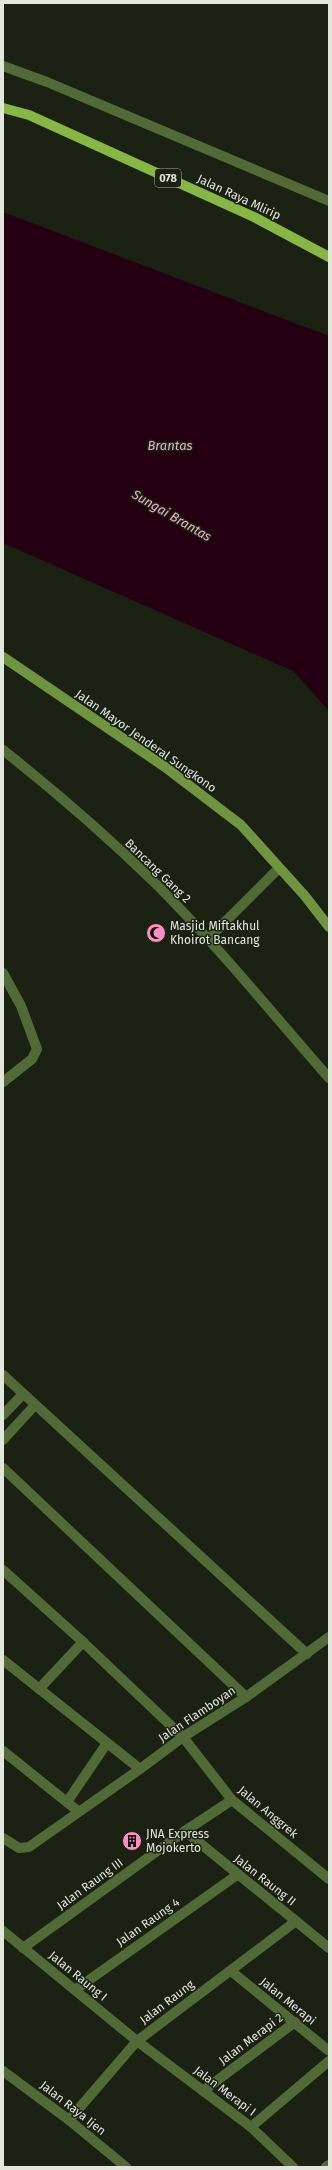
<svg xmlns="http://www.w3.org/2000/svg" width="332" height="2170" viewBox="0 0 332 2170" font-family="'Fira Sans',sans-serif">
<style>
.water{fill:#240012}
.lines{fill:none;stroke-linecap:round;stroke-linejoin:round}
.minor{stroke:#536a38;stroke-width:10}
.tertiary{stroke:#536a38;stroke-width:10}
.secondary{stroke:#709441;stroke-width:10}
.primary{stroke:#87b546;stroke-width:10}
.labels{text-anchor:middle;stroke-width:3;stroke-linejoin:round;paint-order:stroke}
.shield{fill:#1b2214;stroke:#a6aba1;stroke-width:1}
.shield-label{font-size:11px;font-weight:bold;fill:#e2e6dd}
.street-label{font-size:12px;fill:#e2e6dd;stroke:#1b2214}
.poi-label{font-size:12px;fill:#e2e6dd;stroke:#1b2214;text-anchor:start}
.water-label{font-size:13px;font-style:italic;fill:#f2adc7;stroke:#1b2214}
</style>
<rect width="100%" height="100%" fill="#1b2214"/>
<polygon class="water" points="3,212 329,336 329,711 293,671 3,543"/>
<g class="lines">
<g class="minor">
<polyline points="3,66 47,82 329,201"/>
<path d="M3,750c53,42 105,87 153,134 61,61 116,129 173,194"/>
<polyline points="208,939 279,868"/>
<polyline points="3,973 21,1006 37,1049 32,1059 3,1082"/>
<polyline points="3,1375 307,1654"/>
<polyline points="3,1415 23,1394"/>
<polyline points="3,1440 35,1405"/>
<polyline points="3,1468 246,1697"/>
<polyline points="3,1570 83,1642 183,1737 232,1800 329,1879"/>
<polyline points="3,1660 140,1769"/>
<polyline points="39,1689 83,1642"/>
<polyline points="3,1751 78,1811"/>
<polyline points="67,1802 107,1743"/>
<polyline points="185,1831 329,1948"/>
<polyline points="3,1838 19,1848 29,1847 140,1769 183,1737 246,1697 329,1637"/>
<polyline points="3,1931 137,2041 251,2127 293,2167"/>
<polyline points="23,1948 185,1831 232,1800"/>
<polyline points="231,1971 329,2051"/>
<polyline points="75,1990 237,1875"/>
<polyline points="203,2091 295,2022"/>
<polyline points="69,2120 137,2041 296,1921"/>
<polyline points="251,2127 329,2061"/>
<polyline points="326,2167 329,2165"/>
</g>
<polyline class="tertiary" points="3,2071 69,2120 126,2167"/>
<polyline class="secondary" points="3,657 165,767 241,825 305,896 329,927"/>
<polyline class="primary" points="3,108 29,115 254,217 329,257"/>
</g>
<defs>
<g id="mosque-disc" transform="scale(1)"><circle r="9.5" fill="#fe8ebd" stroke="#1b2214"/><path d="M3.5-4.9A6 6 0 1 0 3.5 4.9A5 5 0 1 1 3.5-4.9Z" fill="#111"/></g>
<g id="building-disc" transform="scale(1)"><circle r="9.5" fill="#fe8ebd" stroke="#1b2214"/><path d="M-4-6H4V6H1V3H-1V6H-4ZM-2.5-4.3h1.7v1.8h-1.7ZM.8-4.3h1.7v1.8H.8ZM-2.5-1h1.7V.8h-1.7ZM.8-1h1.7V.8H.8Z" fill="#111"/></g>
</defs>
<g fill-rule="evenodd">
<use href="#mosque-disc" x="156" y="933"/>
<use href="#building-disc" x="132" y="1841"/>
</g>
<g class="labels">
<rect class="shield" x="155" y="169" width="26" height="18" rx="3"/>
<g class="shield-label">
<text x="168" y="182">078</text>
</g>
<g class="street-label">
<text transform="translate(239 197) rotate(25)" y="4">Jalan Raya Mlirip</text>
<text transform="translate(146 741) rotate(35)" y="4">Jalan Mayor Jenderal Sungkono</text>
<text transform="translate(158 871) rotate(44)" y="4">Bancang Gang 2</text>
<text transform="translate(197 1714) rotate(-34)" y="4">Jalan Flamboyan</text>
<text transform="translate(268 1812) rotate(40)" y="4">Jalan Anggrek</text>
<text transform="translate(265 1880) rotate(38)" y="4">Jalan Raung II</text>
<text transform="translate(90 1884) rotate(-36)" y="4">Jalan Raung III</text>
<text transform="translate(148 1922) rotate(-35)" y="4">Jalan Raung 4</text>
<text transform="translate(78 1976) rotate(39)" y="4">Jalan Raung I</text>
<text transform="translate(288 2001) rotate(39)" y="4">Jalan Merapi</text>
<text transform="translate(167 2002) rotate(-37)" y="4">Jalan Raung</text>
<text transform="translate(251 2039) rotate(-37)" y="4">Jalan Merapi 2</text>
<text transform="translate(225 2091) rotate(37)" y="4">Jalan Merapi I</text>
<text transform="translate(73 2108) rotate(38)" y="4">Jalan Raya Ijen</text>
</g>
<g class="poi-label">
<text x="170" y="930">Masjid Miftakhul<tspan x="170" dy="14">Khoirot Bancang</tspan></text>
<text x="146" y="1838">JNA Express<tspan x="146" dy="14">Mojokerto</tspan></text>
</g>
<g class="water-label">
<text x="170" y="450">Brantas</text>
<text transform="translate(172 515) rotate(30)" y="5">Sungai Brantas</text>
</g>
</g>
<rect width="332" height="2170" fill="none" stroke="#e2e6dd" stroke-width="8"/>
</svg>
